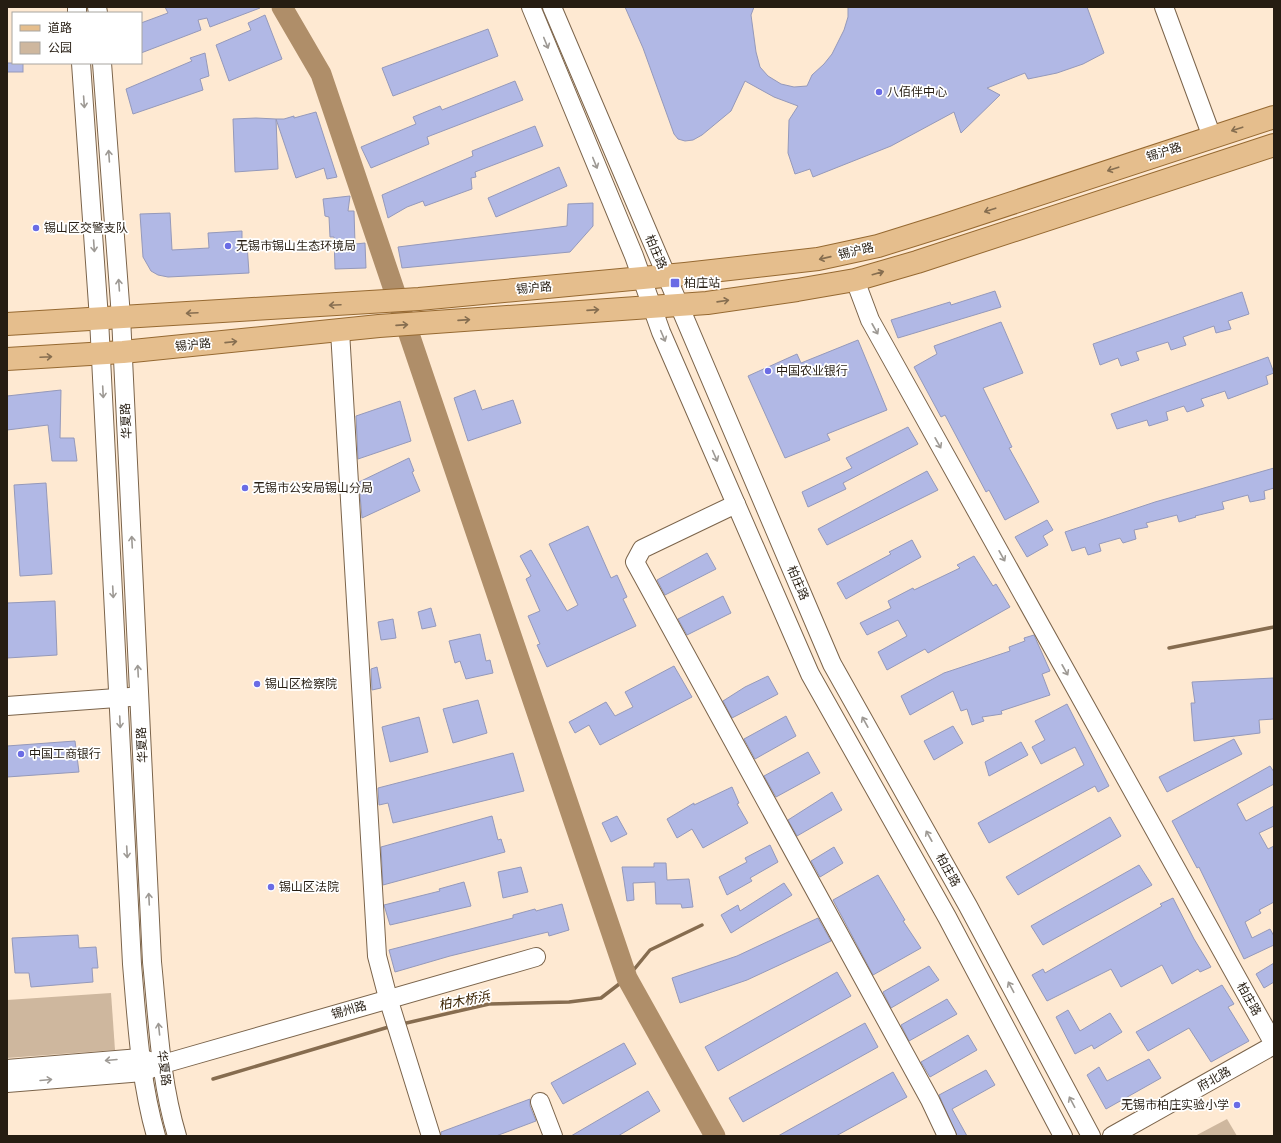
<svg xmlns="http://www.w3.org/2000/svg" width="1281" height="1143" viewBox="0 0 1281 1143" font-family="'Work Sans','Noto Sans SC',sans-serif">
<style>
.green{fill:#ceb79e}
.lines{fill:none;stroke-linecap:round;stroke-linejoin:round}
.stream{stroke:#866c4f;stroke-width:3.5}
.river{stroke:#af8e69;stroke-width:21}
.building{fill:#b1b8e5;stroke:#9599ba}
.minor-casing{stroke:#7b644b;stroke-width:20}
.major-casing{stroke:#966931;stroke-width:24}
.minor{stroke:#fff;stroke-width:18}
.major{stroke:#e5be8d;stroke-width:22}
.oneway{stroke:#9d9994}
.oneway2{stroke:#866e50}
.poi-dot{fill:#6a6ce5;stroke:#fff;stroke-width:1.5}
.labels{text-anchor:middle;stroke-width:3.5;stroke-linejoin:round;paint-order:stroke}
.poi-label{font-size:12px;fill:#261d12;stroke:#fff;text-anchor:start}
.street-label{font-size:12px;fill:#261d12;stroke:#fff}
.water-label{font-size:13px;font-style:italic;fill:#3d2505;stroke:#fff}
</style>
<rect width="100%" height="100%" fill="#fee9d2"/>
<g class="green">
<polygon points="111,993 115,1050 7,1058 7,1000"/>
<polygon points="1227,1119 1237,1136 1195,1136"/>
</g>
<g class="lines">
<g class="stream">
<polyline points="1169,648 1274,627"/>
<polyline points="402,1024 489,1004 569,1002 601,998 627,978 650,950 702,925"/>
<polyline points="213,1079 392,1026"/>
</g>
<polyline class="river" points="282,7 321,74 627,978 715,1136"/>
</g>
<g class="building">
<polygon points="165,7 260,7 260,8 210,27 207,18 198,20 201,30 141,53 141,23 168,13"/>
<polygon points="625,7 754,7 751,15 756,52 760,67 768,76 781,84 794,87 807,86 812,75 824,64 832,54 844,30 848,17 848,7 1087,7 1104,53 1083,64 1057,73 1028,79 1025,73 987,88 1000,95 961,133 954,112 891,146 813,177 810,169 795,174 788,153 789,120 798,106 774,97 745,81 731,111 702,135 693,140 685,141 678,139 674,134 643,48"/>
<polygon points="265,15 282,59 229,81 216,45 251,30 248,23"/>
<polygon points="488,29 498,56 393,96 382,68"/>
<polygon points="205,53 209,76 200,79 203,90 133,114 126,89 192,61 190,58"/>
<rect x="7" y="63" width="16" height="9"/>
<polygon points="515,81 523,100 427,137 429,144 371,168 361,147 416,124 413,117 440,106 442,110"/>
<polygon points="316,112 337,177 327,179 324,168 296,178 276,119 284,119 294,116 294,118"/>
<polygon points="256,118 276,119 278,169 235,172 233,119"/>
<polygon points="535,126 543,146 475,172 476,177 471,178 472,189 425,206 423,201 407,207 388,218 382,195 473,156 472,151"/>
<polygon points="559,167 567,186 496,217 488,198"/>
<polygon points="350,196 348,211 354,211 355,244 365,243 366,268 335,269 334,237 330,237 329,217 325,216 323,199"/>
<polygon points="593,203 593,226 570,252 402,268 398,247 567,226 568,204"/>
<polygon points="170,213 172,250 209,248 208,233 242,231 242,244 247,244 249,273 168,277 158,275 151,271 143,257 140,214"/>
<polygon points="995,291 1001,307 898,338 891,320 950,302 951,305"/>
<polygon points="1242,292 1249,314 1228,321 1231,329 1216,333 1214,326 1183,337 1186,345 1171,350 1168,342 1136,352 1139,360 1121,366 1118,358 1100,365 1093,344"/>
<polygon points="1001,322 1023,373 983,388 1012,447 1009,448 1039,502 1005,520 989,490 986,492 945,415 941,417 914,367 937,354 934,346"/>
<polygon points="858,340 887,410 827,434 830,440 785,458 748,376 797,354 801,363"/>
<polygon points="1268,357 1274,373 1266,376 1268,384 1228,399 1225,391 1201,399 1204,406 1187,412 1184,406 1166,412 1168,420 1149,426 1147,420 1117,429 1111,414"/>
<polygon points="61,390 60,438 74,438 77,461 52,461 48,425 7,430 7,396"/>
<polygon points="475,390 482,410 513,400 521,423 468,441 454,398"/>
<polygon points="400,401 411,441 358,459 356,416"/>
<polygon points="908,427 918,444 843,483 846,489 808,507 802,492 852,468 846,458"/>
<polygon points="409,458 414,471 412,472 420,491 362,518 359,482"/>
<polygon points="1274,468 1274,488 1264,491 1265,499 1250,502 1248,495 1222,502 1224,509 1195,516 1196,517 1179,522 1177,515 1146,523 1148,527 1134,530 1136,539 1123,543 1120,538 1099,544 1101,551 1088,555 1085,547 1072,551 1065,532 1155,502"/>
<polygon points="927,471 938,490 827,545 818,529"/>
<polygon points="46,483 52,574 20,576 14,485"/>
<polygon points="1047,520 1053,530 1043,536 1048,545 1027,557 1015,537"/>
<polygon points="588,526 611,578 617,575 627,597 623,599 636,626 547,667 537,645 540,644 528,616 540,611 526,579 531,576 520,556 531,550 567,611 578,605 549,544"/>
<polygon points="912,540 921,557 846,599 837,583 891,554 889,552"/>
<polygon points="707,553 716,569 665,595 657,580"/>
<polygon points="974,556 993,586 996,584 1010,607 928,653 925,649 887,670 878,652 907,636 898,620 867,635 860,623 891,608 888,601 913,588 914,590 960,568 957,565"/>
<polygon points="723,596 731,613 687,635 678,619"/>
<polygon points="55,601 57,655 7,658 7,603"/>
<polygon points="431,608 436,626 422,629 418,612"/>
<polygon points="393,619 396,638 381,640 378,622"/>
<polygon points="480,634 486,661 490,660 493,673 466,679 460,661 455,663 449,641"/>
<polygon points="1034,635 1050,671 1042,674 1050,695 1001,711 1002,714 982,717 984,721 972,725 967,709 961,711 953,691 910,715 901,696 944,673 1010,651 1009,647 1025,641 1024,638"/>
<polygon points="674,666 692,697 600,745 589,725 575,733 569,722 606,702 615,716 633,707 625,692"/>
<polygon points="377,667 381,688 372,690 371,669"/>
<polygon points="768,676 778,694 732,718 723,701 745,687"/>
<polygon points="1274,678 1274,719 1259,720 1260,733 1194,741 1191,703 1195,703 1192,682"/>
<polygon points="478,700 487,733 453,743 443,709"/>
<polygon points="1067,704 1109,786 1098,792 1095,786 989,843 978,823 1084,765 1075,747 1041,764 1032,747 1045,740 1035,721"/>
<polygon points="786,716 796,736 755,759 744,739"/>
<polygon points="419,717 428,752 390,762 382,727"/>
<polygon points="953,726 963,743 934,760 924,741"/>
<polygon points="1234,739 1242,754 1167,792 1159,777"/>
<polygon points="75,741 79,772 7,777 7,746"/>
<polygon points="1021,742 1028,755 989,776 985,762"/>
<polygon points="808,752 820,773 776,797 764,776"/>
<polygon points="513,753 524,791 393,823 388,803 379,805 378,788"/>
<polygon points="1270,766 1274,772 1274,784 1237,804 1246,821 1274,806 1274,826 1259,833 1268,849 1274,846 1274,902 1259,910 1261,913 1245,922 1252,938 1270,929 1274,936 1274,945 1244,959 1199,867 1197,868 1172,821"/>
<polygon points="732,787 739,803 737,804 748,823 703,848 692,829 677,838 667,819 694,803 694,805"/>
<polygon points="832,792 842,810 797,836 788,820"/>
<polygon points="492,816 498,840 501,839 505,852 383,885 381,847"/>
<polygon points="617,816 627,834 611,842 602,823"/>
<polygon points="1110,817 1121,836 1018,895 1006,877"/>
<polygon points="770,845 778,862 750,878 752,881 727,895 719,877 747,862 745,858"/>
<polygon points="834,847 843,863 820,877 811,861"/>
<polygon points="654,863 666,863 667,880 689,879 693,907 682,908 681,904 656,904 655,882 633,883 634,900 627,901 622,867 654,867"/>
<polygon points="1139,865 1152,885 1043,945 1031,926"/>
<polygon points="521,867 528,892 503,898 498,872"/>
<polygon points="878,875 905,920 903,921 921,948 873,975 833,900"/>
<polygon points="464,882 471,906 390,925 384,905 440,891 439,889"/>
<polygon points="784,883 792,895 731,933 721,915 738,905 740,911"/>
<polygon points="1173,898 1194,939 1211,967 1200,972 1198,969 1172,984 1162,965 1121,987 1111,969 1047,1001 1032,975 1043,969 1045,973 1162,906 1160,904"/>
<polygon points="562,904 569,930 549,936 548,932 450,956 395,972 389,950 513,918 513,915 535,909 536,911"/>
<polygon points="818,918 831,941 747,980 680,1003 672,978 737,956"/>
<polygon points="78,935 79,948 96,947 98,968 92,968 93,982 31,987 29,973 15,973 12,938"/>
<polygon points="1274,963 1274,982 1264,988 1256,974"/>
<polygon points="929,966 939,980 891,1008 883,992"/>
<polygon points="837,972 851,996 718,1071 705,1047"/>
<polygon points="1222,985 1234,1004 1228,1007 1249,1041 1211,1062 1189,1028 1148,1051 1136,1032"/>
<polygon points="947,999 957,1014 909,1041 901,1025"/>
<polygon points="1068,1010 1080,1031 1110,1013 1122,1032 1094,1049 1092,1045 1075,1054 1056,1017"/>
<polygon points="865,1023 878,1047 743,1122 729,1098"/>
<polygon points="968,1035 977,1050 930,1077 921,1062"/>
<polygon points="624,1043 636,1064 563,1104 551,1083"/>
<polygon points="1149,1059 1161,1078 1106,1109 1087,1075 1099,1067 1107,1081"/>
<polygon points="986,1070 995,1085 952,1109 967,1136 957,1136 939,1095"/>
<polygon points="893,1072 907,1097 836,1136 778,1136"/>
<polygon points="648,1091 660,1111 618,1136 571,1136"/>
<polygon points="530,1099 530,1106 536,1121 496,1136 441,1136 441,1132"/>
</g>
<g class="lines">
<g class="minor-casing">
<g id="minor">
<polyline points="77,7 77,13"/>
<polyline points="97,7 98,13"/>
<polyline points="531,7 634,256 661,332 810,674 947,917 1063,1136"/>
<polyline points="552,7 832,664 968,906 1091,1136"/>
<polyline points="1164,7 1212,137"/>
<path d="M81,63l18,256 33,645c5,58 8,116 24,172"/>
<path d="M102,63l19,254 31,645c6,58 8,118 25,174"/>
<polyline points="855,280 870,320 1274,1044"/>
<polyline points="340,331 377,956 388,998 431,1136"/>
<polyline points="736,504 642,549 635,562 930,1100 947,1136"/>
<polyline points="7,706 130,697"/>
<polyline points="7,1069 140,1058 150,1061"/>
<polyline points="7,1083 143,1072 163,1064 536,957"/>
<polyline points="540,1102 553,1136"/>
<polyline points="1112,1136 1274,1045"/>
</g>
</g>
<g class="major-casing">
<g id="major">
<polyline points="7,324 419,299 685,274 818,259 878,246 942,226 1274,117"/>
<polyline points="7,359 123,352 379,326 707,303 797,290 855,280 917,262 1274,145"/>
</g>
</g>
<use href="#minor" class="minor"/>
<use href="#major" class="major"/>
</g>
<defs><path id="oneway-shaft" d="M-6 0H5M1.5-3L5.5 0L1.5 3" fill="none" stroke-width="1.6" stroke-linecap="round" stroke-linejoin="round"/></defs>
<g class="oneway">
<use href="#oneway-shaft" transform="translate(546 43) rotate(68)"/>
<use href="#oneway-shaft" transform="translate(84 102) rotate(86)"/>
<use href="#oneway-shaft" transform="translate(109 156) rotate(-94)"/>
<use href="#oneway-shaft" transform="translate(595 163) rotate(68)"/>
<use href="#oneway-shaft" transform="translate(94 246) rotate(86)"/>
<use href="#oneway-shaft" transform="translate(119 285) rotate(-94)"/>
<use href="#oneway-shaft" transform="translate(875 329) rotate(61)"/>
<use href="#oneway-shaft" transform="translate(663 336) rotate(67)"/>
<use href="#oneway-shaft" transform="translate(103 392) rotate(87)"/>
<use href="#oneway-shaft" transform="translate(938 443) rotate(61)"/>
<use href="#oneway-shaft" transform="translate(715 456) rotate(66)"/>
<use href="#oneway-shaft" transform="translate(132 542) rotate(-93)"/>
<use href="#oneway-shaft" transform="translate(1002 556) rotate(61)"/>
<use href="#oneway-shaft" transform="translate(113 592) rotate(87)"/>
<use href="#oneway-shaft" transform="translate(1065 670) rotate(61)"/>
<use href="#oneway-shaft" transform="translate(138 671) rotate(-93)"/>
<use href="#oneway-shaft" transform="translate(120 722) rotate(87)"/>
<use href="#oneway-shaft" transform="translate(865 722) rotate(-119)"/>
<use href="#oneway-shaft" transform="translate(929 836) rotate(-119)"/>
<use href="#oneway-shaft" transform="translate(127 852) rotate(87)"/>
<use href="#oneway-shaft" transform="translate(149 899) rotate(-93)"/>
<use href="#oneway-shaft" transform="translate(1011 987) rotate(-118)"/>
<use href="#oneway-shaft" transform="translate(159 1029) rotate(-96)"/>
<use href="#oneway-shaft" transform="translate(111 1060) rotate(175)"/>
<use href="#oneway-shaft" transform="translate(46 1080) rotate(-5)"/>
<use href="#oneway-shaft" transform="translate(1072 1102) rotate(-118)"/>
</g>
<g class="oneway2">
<use href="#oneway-shaft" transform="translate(1237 129) rotate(162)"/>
<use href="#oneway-shaft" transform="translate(1113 169) rotate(162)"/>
<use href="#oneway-shaft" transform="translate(990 210) rotate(162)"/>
<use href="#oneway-shaft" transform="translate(825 258) rotate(167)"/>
<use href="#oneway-shaft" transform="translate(878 273) rotate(-16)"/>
<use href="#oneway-shaft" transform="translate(723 301) rotate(-8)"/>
<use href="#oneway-shaft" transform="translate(335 305) rotate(177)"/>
<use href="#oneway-shaft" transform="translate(593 310) rotate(-4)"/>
<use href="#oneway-shaft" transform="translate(192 313) rotate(177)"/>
<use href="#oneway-shaft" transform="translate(464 320) rotate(-4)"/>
<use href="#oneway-shaft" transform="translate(402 325) rotate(-4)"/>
<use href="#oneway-shaft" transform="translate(231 342) rotate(-6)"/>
<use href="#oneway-shaft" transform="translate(46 357) rotate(-3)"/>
</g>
<g class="poi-dot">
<circle cx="879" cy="92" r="4"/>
<circle cx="36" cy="228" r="4"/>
<circle cx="228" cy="246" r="4"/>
<rect x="670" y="278" width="10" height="10" rx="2"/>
<circle cx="768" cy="371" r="4"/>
<circle cx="245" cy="488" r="4"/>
<circle cx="257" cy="684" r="4"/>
<circle cx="21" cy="754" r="4"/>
<circle cx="271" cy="887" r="4"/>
<circle cx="1237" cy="1105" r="4"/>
</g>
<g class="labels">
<g class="poi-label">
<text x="887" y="96">八佰伴中心</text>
<text x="44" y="232">锡山区交警支队</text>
<text x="236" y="250">无锡市锡山生态环境局</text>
<text x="684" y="287">柏庄站</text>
<text x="776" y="375">中国农业银行</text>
<text x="253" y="492">无锡市公安局锡山分局</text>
<text x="265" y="688">锡山区检察院</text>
<text x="29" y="758">中国工商银行</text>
<text x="279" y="891">锡山区法院</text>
<text x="1229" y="1109" text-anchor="end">无锡市柏庄实验小学</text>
</g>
<g class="street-label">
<text transform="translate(1164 152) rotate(-18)" y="4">锡沪路</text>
<text transform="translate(856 251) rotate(-13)" y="4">锡沪路</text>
<text transform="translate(656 252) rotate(67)" y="4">柏庄路</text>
<text transform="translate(534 288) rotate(-5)" y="4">锡沪路</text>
<text transform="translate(193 345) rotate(-6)" y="4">锡沪路</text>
<text transform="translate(126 421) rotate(-93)" y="4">华夏路</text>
<text transform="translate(798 583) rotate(67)" y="4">柏庄路</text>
<text transform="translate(142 745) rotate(-93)" y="4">华夏路</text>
<text transform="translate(948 870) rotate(61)" y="4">柏庄路</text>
<text transform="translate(1249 999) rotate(61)" y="4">柏庄路</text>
<text transform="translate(349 1010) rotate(-16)" y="4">锡州路</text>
<text transform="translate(164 1068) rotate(82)" y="4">华夏路</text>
<text transform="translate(1214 1079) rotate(-29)" y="4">府北路</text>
</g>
<g class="water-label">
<text transform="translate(464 1000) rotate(-11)" y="5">柏木桥浜</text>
</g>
</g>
<rect width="1281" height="1143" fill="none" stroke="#261d12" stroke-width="16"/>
<rect x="12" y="12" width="130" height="52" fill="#ffffff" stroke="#a8a5a0"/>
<rect x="20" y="25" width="20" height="6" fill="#e5be8d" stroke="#a8a5a0"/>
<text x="48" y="32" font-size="12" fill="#261d12">道路</text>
<rect x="20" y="42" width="20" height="12" fill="#ceb79e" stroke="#a8a5a0"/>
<text x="48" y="52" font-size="12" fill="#261d12">公园</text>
</svg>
